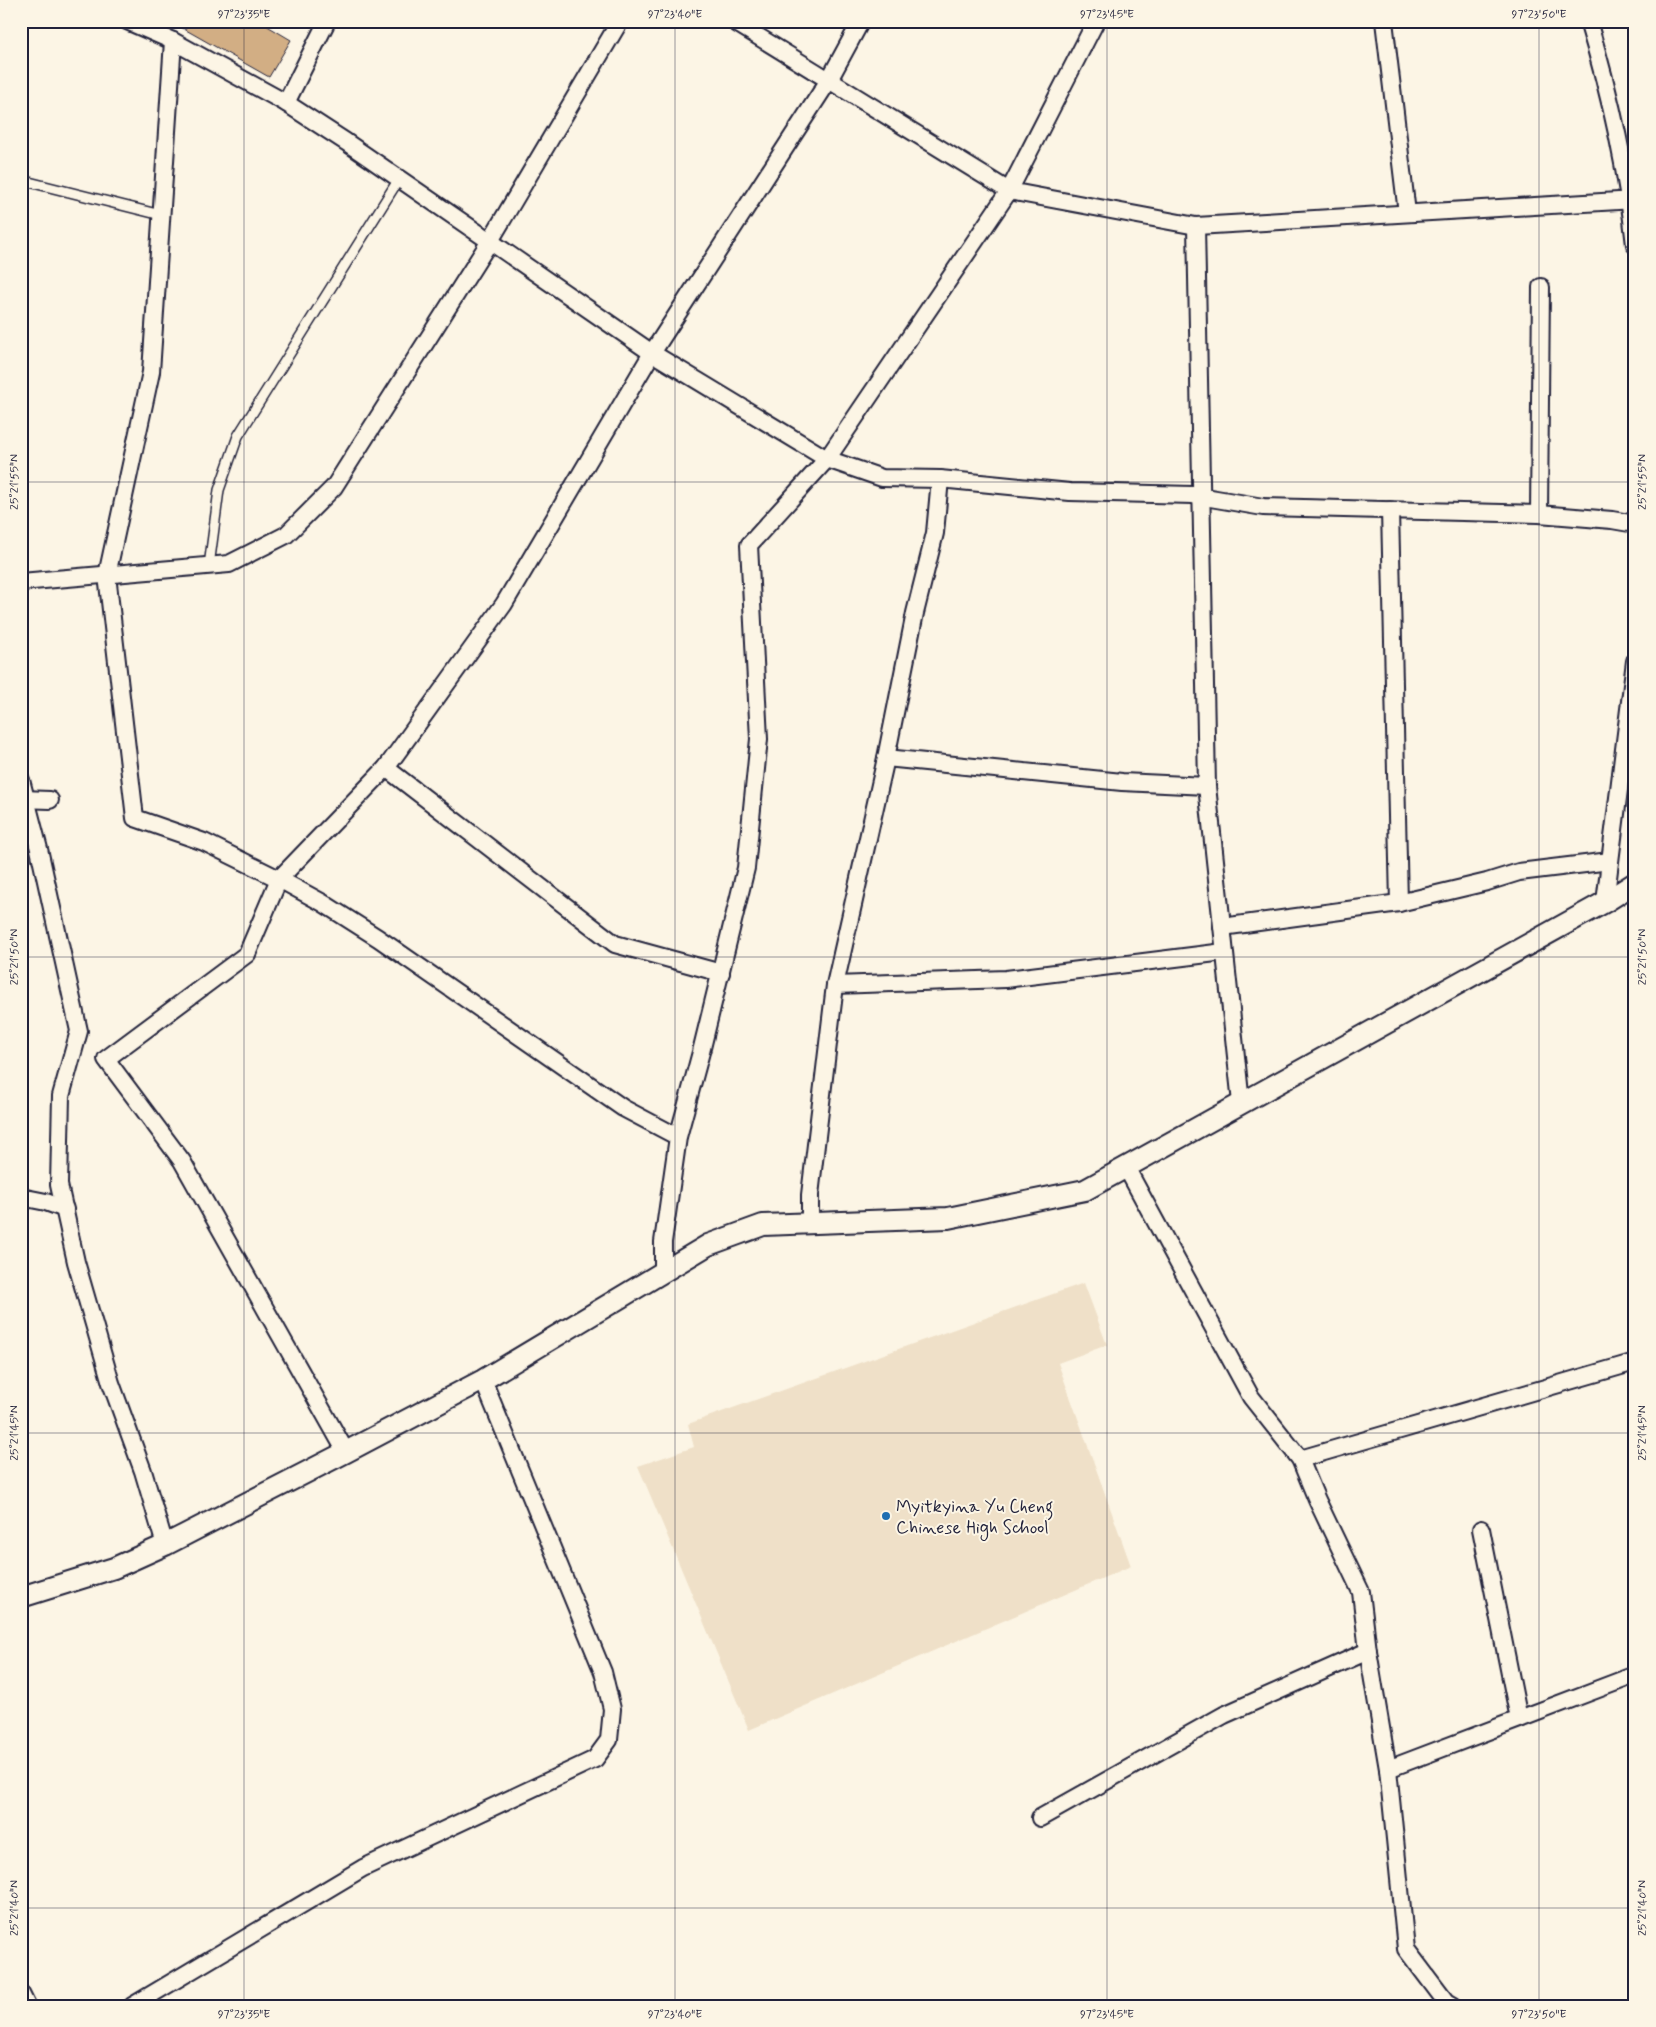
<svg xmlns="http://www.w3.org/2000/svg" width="1656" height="2027" viewBox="0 0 1656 2027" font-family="Mynerve,sans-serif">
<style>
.built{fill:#efe0c8}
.building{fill:#d2ae84;stroke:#22223b}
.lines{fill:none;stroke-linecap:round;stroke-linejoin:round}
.service-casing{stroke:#22223b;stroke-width:12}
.minor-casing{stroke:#22223b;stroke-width:20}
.tertiary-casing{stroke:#22223b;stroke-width:24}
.service{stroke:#fcf5e5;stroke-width:9}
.minor{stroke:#fcf5e5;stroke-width:16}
.tertiary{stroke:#fcf5e5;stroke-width:20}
.ticks{fill:none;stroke:#22223b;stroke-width:1;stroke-opacity:0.45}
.poi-dot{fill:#1f6fb2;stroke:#fcf5e5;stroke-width:2}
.labels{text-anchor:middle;stroke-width:4;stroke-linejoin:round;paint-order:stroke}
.poi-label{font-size:18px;fill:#22223b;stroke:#fcf5e5;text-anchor:start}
.neatline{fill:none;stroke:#22223b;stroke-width:2}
.ticks-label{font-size:12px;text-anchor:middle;fill:#22223b}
</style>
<rect width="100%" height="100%" fill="#fcf5e5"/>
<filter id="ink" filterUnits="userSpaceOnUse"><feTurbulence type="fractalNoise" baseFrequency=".02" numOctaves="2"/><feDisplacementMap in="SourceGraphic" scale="10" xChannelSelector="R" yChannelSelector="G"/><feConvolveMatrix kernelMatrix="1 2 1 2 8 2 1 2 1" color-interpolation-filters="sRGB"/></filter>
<g filter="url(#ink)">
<polygon class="built" points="1084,1283 1107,1345 1058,1363 1131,1566 749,1730 638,1466 694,1447 688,1424"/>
<polygon class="building" points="170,21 259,21 291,40 269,77"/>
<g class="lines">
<g class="service-casing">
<g id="service">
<polyline points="21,180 161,215"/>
<polyline points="209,566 219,490 238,436 399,179"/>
</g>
</g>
<g class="minor-casing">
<g id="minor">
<polyline points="127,21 173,41 286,103 346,142 652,353 827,459 882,478 940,479 1070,492 1193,495 1263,507 1539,514 1612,520 1635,524"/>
<polyline points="733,21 1009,191 1196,226 1635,200"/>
<polyline points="1384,21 1407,213"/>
<path d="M1588,21c22,73 39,148 47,224"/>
<polyline points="173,41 151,372 107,575 135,818 204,842 279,879 323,903 378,938 623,1108 678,1137 663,1242 663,1272"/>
<polyline points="286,103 327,21"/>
<polyline points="1196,226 1207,786 1241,1103"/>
<polyline points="1390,510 1399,903"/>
<polyline points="1539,514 1541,287"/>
<polyline points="21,582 229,564 286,535 334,487 490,241 620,21"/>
<polyline points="886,758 1122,782 1207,786"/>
<polyline points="386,768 615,944 721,973"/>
<polyline points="21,780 39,849 79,1031 61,1096 59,1185 76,1262 111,1383 143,1471 165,1545"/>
<polyline points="21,799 50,800"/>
<polyline points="1605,902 1635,661"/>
<polyline points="1222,927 1399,903 1487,882 1519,872 1610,861"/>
<polyline points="835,985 1006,979 1224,952"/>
<polyline points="678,1137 701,1052 746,868 759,739 749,545 827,459 1009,191 1096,21"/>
<polyline points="1126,1167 1251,1397 1300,1459 1317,1500 1361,1592 1368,1651 1388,1769 1406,1949 1446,2002 1453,2006"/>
<polyline points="21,1197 46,1202 65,1209"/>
<polyline points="810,1223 810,1195 835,985 886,758 915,613 935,533 940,479"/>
<polyline points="346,1452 182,1161 106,1059 247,954 279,879 386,768 504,604 652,353 829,80 861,21"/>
<polyline points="1300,1459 1635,1362"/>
<polyline points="1481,1529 1519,1719"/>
<polyline points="1388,1769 1635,1675"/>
<polyline points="1040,1818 1224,1715 1368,1651"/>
<polyline points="21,1994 27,2006"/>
<polyline points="132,2006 363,1868 595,1759 609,1740 612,1709 603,1672 483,1380"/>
</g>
</g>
<g class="tertiary-casing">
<polyline id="tertiary" points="21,1597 114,1568 165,1545 346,1452 483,1380 708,1245 763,1225 948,1218 1085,1190 1605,902 1635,883"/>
</g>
<use href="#service" class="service"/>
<use href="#minor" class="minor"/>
<use href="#tertiary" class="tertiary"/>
</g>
</g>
<path class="ticks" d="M244,21v1985M675,21v1985M1107,21v1985M1539,21v1985M21,482h1614M21,957h1614M21,1433h1614M21,1908h1614"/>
<circle class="poi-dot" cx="886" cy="1516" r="5"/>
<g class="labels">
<g class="poi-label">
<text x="896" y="1512">Myitkyina Yu Cheng<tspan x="896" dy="21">Chinese High School</tspan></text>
</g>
</g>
<rect width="1656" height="2027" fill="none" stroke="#fcf5e5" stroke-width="55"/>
<rect x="28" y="28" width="1600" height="1972" class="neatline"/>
<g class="ticks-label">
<text x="244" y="18">97°23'35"E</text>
<text x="675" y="18">97°23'40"E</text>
<text x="1107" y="18">97°23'45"E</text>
<text x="1539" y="18">97°23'50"E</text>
<text transform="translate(14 482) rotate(-90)" y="4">25°21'55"N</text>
<text transform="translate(1642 482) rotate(-90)" y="4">25°21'55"N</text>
<text transform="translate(14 957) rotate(-90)" y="4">25°21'50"N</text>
<text transform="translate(1642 957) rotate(-90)" y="4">25°21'50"N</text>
<text transform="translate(14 1433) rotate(-90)" y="4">25°21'45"N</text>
<text transform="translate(1642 1433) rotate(-90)" y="4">25°21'45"N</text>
<text transform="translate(14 1908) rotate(-90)" y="4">25°21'40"N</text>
<text transform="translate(1642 1908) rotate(-90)" y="4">25°21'40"N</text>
<text x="244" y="2018">97°23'35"E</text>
<text x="675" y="2018">97°23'40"E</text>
<text x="1107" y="2018">97°23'45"E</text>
<text x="1539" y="2018">97°23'50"E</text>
</g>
</svg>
